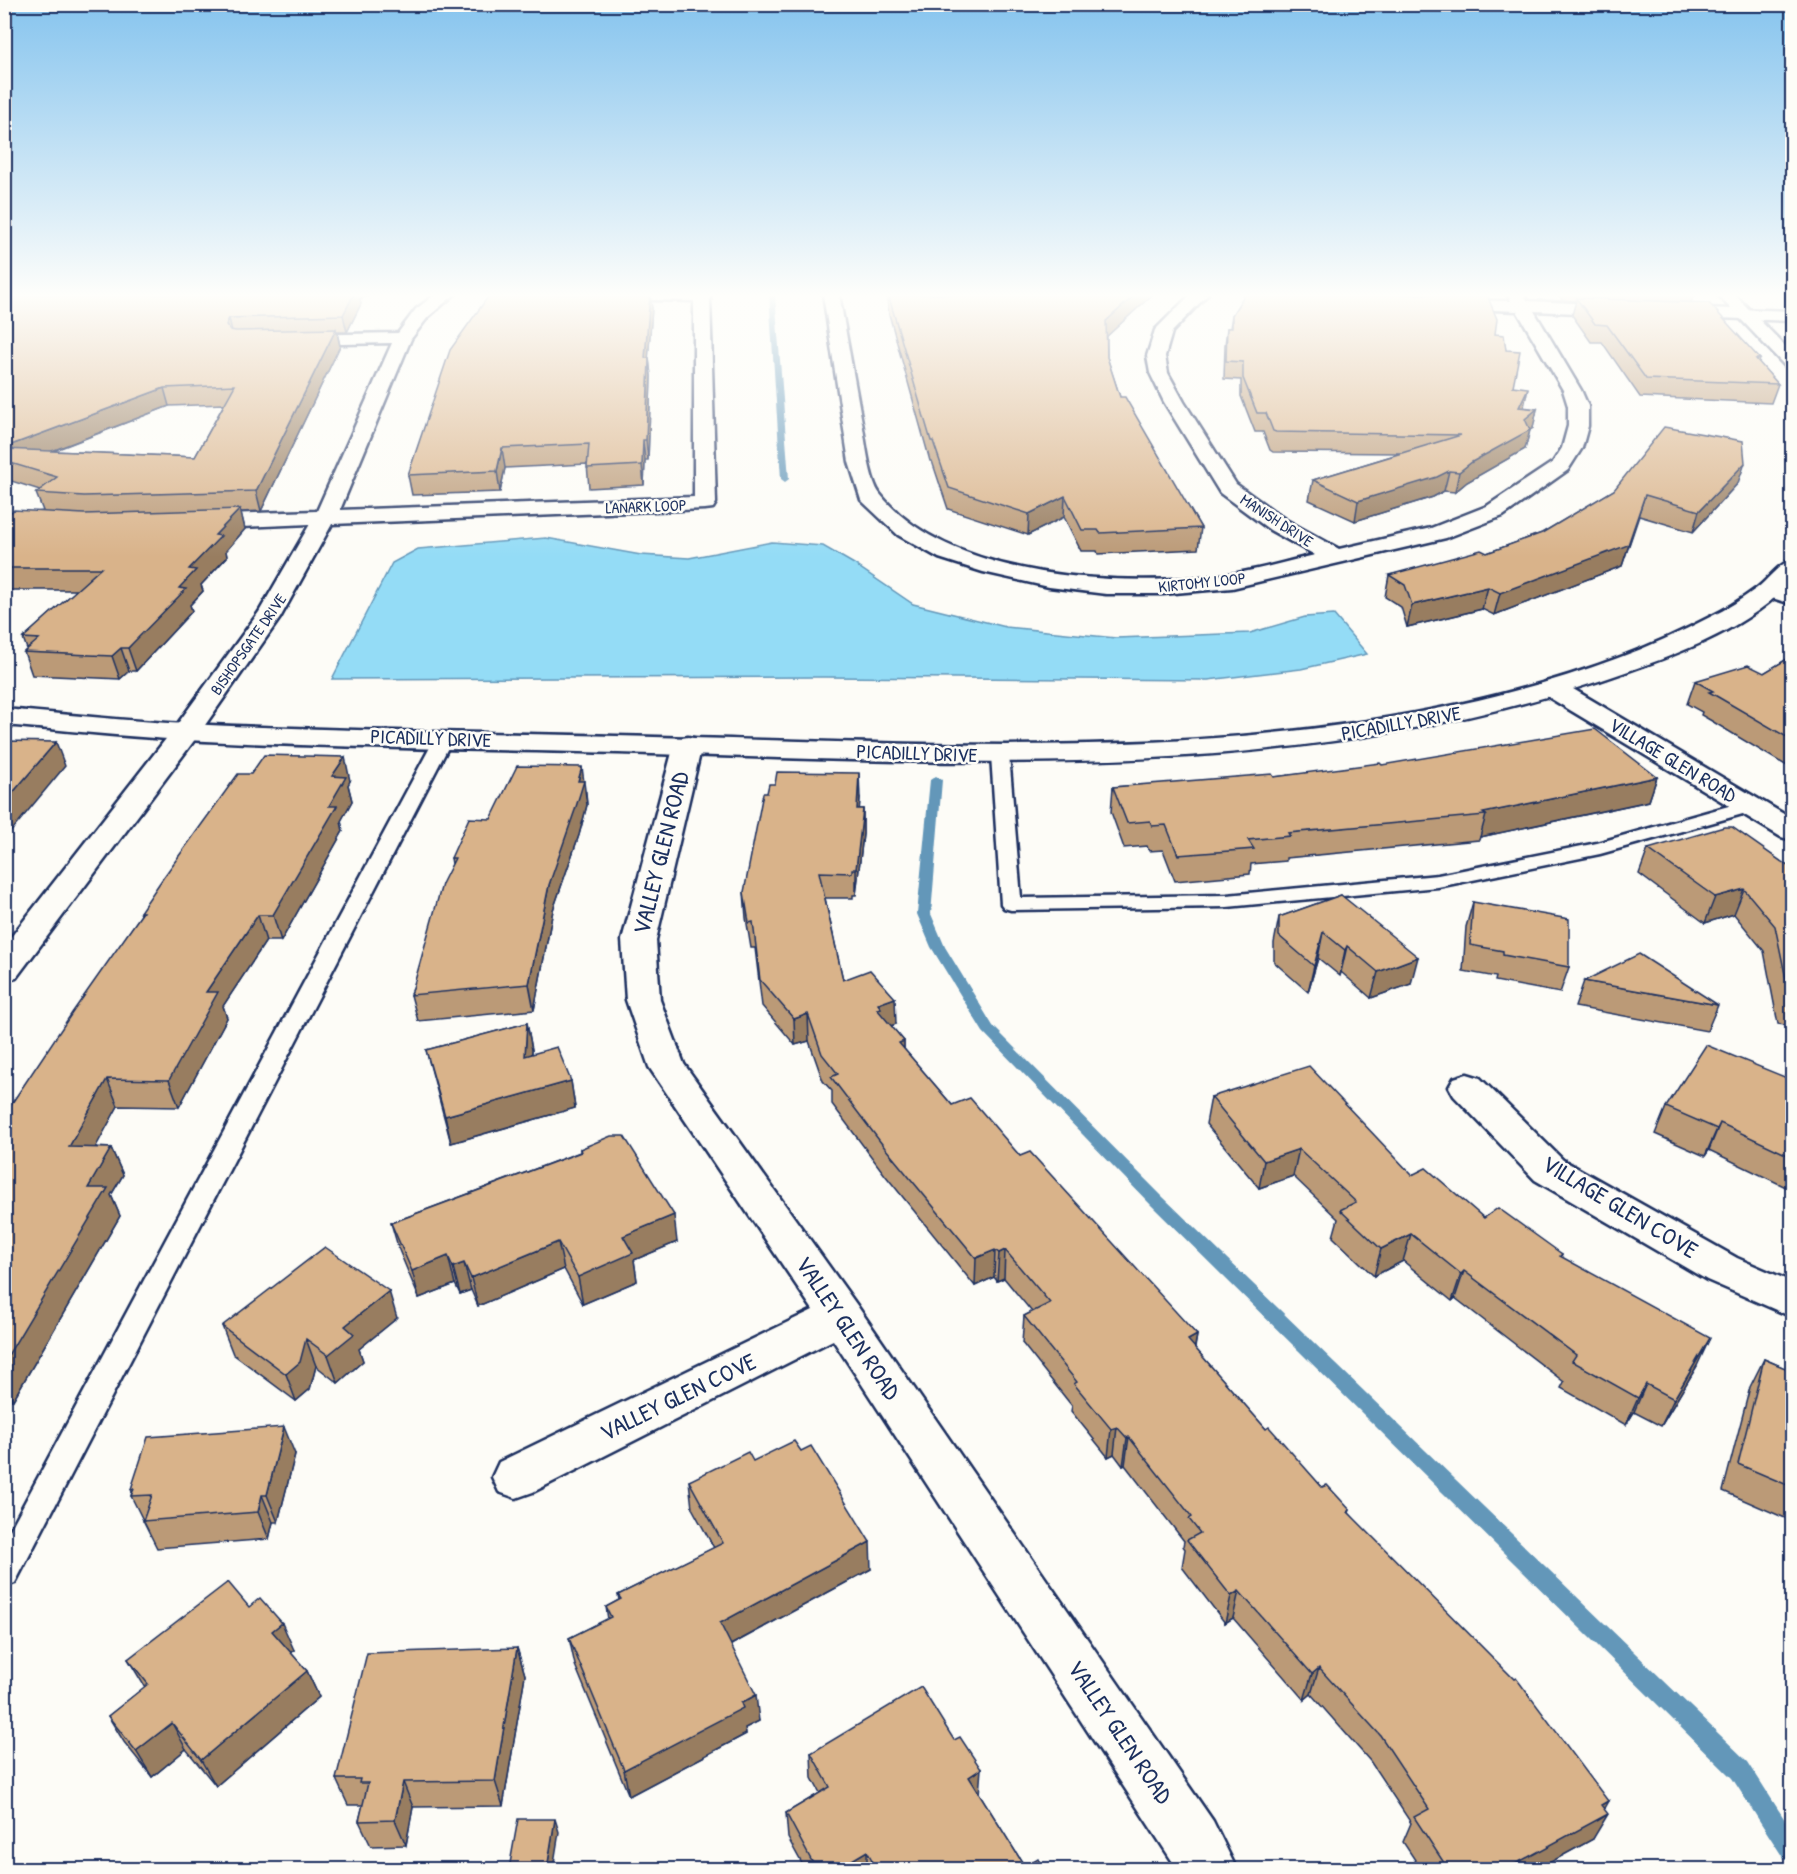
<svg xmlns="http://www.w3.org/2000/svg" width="1797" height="1874" viewBox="0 0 1797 1874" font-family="'Patrick Hand',sans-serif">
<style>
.water{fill:#94dcf6;stroke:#6497b9;stroke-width:1.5}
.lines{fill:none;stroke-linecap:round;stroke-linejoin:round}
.stream{fill:#6497b9;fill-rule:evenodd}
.lane-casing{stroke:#1b2f5e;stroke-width:5}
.street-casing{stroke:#1b2f5e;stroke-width:5}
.secondary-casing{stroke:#1b2f5e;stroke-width:5}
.lane{fill:#fdfcf7;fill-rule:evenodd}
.street{fill:#fdfcf7;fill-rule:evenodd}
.secondary{fill:#fdfcf7;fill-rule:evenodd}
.wall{fill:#bb9a77;stroke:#1b2f5e;stroke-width:1.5;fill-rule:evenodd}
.shaded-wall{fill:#987d61;stroke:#1b2f5e;stroke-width:1.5}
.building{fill:#d9b38a;stroke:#1b2f5e;stroke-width:1.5}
.labels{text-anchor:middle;stroke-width:5;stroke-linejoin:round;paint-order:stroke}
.far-street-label{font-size:16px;fill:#1b2f5e;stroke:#fdfcf7}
.street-label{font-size:20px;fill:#1b2f5e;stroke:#fdfcf7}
.near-street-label{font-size:24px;fill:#1b2f5e;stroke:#fdfcf7}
</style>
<rect width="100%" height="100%" fill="#fdfcf7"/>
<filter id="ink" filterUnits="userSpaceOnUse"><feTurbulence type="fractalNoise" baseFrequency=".0167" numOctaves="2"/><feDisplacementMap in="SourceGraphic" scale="12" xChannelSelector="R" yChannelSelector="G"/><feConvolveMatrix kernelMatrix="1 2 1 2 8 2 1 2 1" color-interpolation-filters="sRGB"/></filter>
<g filter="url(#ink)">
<polygon class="water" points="546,538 641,555 689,558 772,542 823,546 854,564 913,604 1006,627 1116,638 1250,633 1305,617 1334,615 1367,654 1301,669 1208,680 824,677 332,679 392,563 418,549"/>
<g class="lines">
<g class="stream">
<polygon points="769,294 775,294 789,479 785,482 781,479"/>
<polygon points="936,776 942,780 931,914 945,947 993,1026 1163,1197 1748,1762 1792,1831 1792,1862 1784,1859 1732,1778 1151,1205 983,1032 931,947 917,914 930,780"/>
</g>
<g class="lane-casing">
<g id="lane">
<polygon points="444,733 450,734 453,738 15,1583 4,1587 4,1541 435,738 438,734"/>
<polygon points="1000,750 1006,751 1009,755 1021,898 1227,895 1438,875 1597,843 1750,800 1757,802 1759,806 1757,810 1600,854 1438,887 1227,907 1011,910 1004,908 1001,904 991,755 994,751"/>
</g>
</g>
<g class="street-casing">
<g id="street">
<polygon points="436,294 455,294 428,317 411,339 340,510 694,497 694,301 612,299 604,294 710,296 716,503 713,508 705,509 332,524 280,618 196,738 16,978 4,981 4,946 176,726 259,612 310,524 198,529 190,527 187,522 190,517 198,515 317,511 392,343 294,345 288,344 285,340 288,336 294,335 398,333 416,309"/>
<path d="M823,294h16c8,45 16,90 24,134 3,18 7,53 17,66 70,88 249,94 351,80 28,-4 56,-13 84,-19l-45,-25 -50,-37 -56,-91 -14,-29 -3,-17 8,-26 36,-36h17l-36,38 -7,24 3,17 16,29 52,82 50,36 53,29 92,-21 56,-22 66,-44 9,-14 6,-22v-20l-5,-16 -46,-79 -70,-3 -6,-2 -2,-3 2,-3 70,1 -4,-7h16l5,7 92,4 8,5 -8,5 -86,-4 47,79 7,16v20l-6,22 -14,22 -65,46 -57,22 -214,50 -69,6h-57l-57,-7 -66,-15 -44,-14 -41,-23 -37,-35 -12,-38z"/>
<polygon points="1674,307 1792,311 1792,321 1668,316 1666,312"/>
<polygon points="1770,583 1792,589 1792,604 1762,595 1758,590 1762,585"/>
<polygon points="1554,681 1563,683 1792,819 1792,840 1781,837 1545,695 1541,689 1545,683"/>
<polygon points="688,737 698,739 702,745 656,940 660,1000 684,1064 856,1304 1213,1821 1237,1870 1178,1870 833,1340 533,1492 516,1498 499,1492 492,1477 499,1462 813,1310 649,1067 626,1000 622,940 674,745 678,739"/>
<polygon points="1467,1074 1480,1078 1563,1160 1737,1258 1792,1282 1792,1317 1707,1280 1535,1180 1454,1096 1449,1087 1454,1078"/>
</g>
</g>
<g class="secondary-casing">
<g id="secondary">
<polygon points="1717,294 1734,294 1792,353 1792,368 1786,367"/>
<path d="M1792,560v21c-48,52 -127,78 -193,100 -322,105 -649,81 -981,72 -144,-4 -288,-5 -431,-13 -61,-3 -122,-10 -183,-15v-16c61,5 122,12 183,15 168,8 337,9 505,14 256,7 515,21 768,-34 85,-19 173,-46 250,-87 17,-8 32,-18 47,-29 12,-9 21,-24 35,-28z"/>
</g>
</g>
<use href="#lane" class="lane"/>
<use href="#street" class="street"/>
<use href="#secondary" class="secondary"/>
</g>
<g class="wall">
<path d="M4,294h368l-12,5 1,5 -14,28h-10l3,14 -79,165 -20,1 4,17 -19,22 1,6 -26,28 2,6 -13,14 2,6 -56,60h-7l-9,8 -88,-4 -8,-23 3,-3 -4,-11 54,-48h-73v-73l39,-6 -7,-18 4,-3 -32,-10 -4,-9zM224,404l-29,53 -142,-6 116,-45z"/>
<polygon points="886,294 1153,294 1107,336 1107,357 1120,397 1201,528 1198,549 1098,554 1097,551 1081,551 1064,517 1028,535 948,509 932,461 930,461 889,314"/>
<polygon points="1245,294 1478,294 1495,334 1506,350 1513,386 1523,407 1537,409 1533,428 1530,430 1525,449 1467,482 1455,492 1444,491 1433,497 1355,521 1309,500 1313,480 1401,453 1273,452 1270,450 1263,432 1255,432 1241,396 1241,380 1224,379 1225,345 1227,328 1230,328 1232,315"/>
<polygon points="1558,294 1694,294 1691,303 1760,359 1759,363 1778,384 1771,403 1640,397 1602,342 1591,342 1572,315 1576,301 1562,300"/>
<polygon points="1786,294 1792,294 1792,304 1785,297"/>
<polygon points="652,308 648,358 649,358 651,376 648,460 645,460 644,485 589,488 587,464 505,468 500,492 412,495 408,475"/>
<polygon points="1738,483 1693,532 1639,516 1622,566 1494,615 1482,609 1407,627 1401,607 1385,597 1389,575 1487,553 1542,533 1614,490"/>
<polygon points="1792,656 1792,769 1710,720 1701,715 1702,712 1687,704 1695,681 1764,673"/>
<polygon points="1382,765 1657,777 1649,801 1480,837 1479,840 1286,858 1286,861 1251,864 1250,874 1175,881 1163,850 1149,851 1147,846 1124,848 1111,812 1113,787 1274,777"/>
<polygon points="350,781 348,785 352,801 341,821 343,831 281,941 266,941 223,1006 227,1018 179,1107 118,1106 95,1147 111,1148 123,1175 111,1195 120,1216 13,1400 4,1400 4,1115 141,915 140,912"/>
<polygon points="586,792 587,805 579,835 553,910 534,1010 418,1021 411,995 452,864 451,858"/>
<polygon points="860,798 859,809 863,809 863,834 856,895 853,895 853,898 825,898 843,980 896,1024 891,1026 904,1041 904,1049 952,1105 1020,1156 1197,1335 1195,1348 1266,1429 1322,1487 1350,1510 1349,1513 1604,1809 1593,1839 1538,1869 1421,1869 1403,1842 1411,1823 1370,1761 1311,1694 1304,1700 1233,1618 1225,1623 1182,1567 1185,1549 1183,1546 1184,1541 1125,1465 1123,1466 1114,1454 1108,1457 1071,1411 1072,1406 1022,1343 1024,1316 1032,1312 1004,1278 997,1281 994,1277 975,1286 885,1175 832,1104 832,1091 823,1081 809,1041 795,1045 762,1006 755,948 751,948 746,918 744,892"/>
<polygon points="1648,849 1792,869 1792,1026 1778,1024 1764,951 1734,914 1705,923 1639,874"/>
<polygon points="1341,895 1411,984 1371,998 1341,972 1340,976 1318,958 1308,992 1274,962 1274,943 1279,917"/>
<polygon points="1473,902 1569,967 1560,993 1495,981 1496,977 1463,971 1466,927"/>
<polygon points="1584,981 1718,1005 1707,1031 1575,1007"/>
<polygon points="527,1023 532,1050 532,1054 571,1081 575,1108 451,1143 426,1050"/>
<polygon points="1792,1080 1792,1190 1709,1150 1705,1156 1655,1134 1666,1107"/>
<polygon points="1211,1097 1412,1175 1484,1218 1562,1254 1561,1257 1697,1366 1661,1426 1634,1412 1626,1425 1561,1388 1564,1382 1455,1298 1452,1301 1403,1261 1374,1276 1333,1237 1338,1219 1293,1176 1259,1188 1206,1124"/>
<polygon points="580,1149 677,1242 634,1260 637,1281 583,1304 564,1269 478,1306 471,1290 460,1294 455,1284 419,1298 399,1250 391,1223 580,1152"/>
<polygon points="397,1318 359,1349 363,1361 338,1383 316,1366 310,1389 296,1401 233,1354 222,1326"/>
<polygon points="1764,1359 1792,1371 1792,1521 1723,1491 1750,1387"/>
<polygon points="295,1454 278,1522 273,1522 269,1539 157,1548 131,1496 132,1492 131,1489"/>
<polygon points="753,1461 871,1569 731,1645 759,1721 745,1728 746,1734 629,1796 575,1665 569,1638 608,1619 606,1607 619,1600 618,1595 714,1548 692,1508 689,1481"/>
<polygon points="249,1607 294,1650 290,1652 307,1671 319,1697 216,1786 186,1749 152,1777 124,1742 108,1716 145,1687 128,1659"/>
<polygon points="517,1648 525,1675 503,1806 413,1807 406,1845 371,1846 359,1821 363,1805 348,1805 336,1779"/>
<polygon points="811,1753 979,1793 1025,1867 1044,1869 805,1869 788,1838 786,1813 820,1793 812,1778"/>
</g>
<g class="shaded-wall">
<polygon points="346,294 372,294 360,299 361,304 347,332 343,315"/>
<polygon points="650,294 652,308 647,376 645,358"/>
<polygon points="1136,294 1153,294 1105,338 1106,321"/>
<polygon points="229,318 233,336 226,325"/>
<polygon points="336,329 340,346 261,511 256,491"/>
<polygon points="649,358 651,376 648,460 646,440"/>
<polygon points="164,388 169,406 18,464 11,445"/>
<polygon points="1528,388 1524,407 1514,425 1519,407"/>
<polygon points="1537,409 1533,428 1530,430 1525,449 1467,482 1455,492 1459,472"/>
<polygon points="643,440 645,460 644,485 642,465"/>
<polygon points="502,448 505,468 500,492 497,471"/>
<polygon points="1745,463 1738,483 1693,532 1699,511"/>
<polygon points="1449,471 1444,491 1433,497 1355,521 1358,501"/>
<polygon points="1645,495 1622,566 1494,615 1500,593"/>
<polygon points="1065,496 1064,517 1028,535 1029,514"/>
<polygon points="240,509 245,529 226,551 227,557 201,585 203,591 190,605 192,611 136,671 128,648 179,588 189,569 215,535"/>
<polygon points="1488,587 1482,609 1407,627 1412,605"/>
<polygon points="121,648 129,671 120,679 112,656"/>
<polygon points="56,742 65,766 4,840 4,803"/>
<polygon points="345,757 350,781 348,785 352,801 341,821 343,831 281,941 273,915 332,776"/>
<polygon points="582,767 587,805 579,835 553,910 534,1010 529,984 549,885"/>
<polygon points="859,773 860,798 858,834 857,809"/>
<polygon points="1657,777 1649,801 1480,837 1486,815 1483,813"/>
<polygon points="863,809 863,834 856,895 856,869"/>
<polygon points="1744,889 1734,914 1705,923 1715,897"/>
<polygon points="258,915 266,941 223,1006 227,1018 179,1107 169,1080 206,992"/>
<polygon points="1323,932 1318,958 1308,992 1314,966"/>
<polygon points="1347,946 1341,972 1340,976 1345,950"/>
<polygon points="1418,957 1411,984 1371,998 1378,972"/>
<polygon points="895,998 896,1024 881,1029 877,1036 878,1004"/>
<polygon points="808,1014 809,1041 795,1045 794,1019"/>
<polygon points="527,1023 532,1050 530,1083 525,1056"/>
<polygon points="904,1041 904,1068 899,1043"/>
<polygon points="107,1079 118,1106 81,1174 69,1147"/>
<polygon points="571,1081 575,1108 451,1143 445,1116"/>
<polygon points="1720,1123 1709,1150 1705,1156 1717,1129"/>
<polygon points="111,1148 123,1175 111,1195 120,1216 13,1400 4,1385 4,1362 88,1188"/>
<polygon points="1299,1149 1293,1176 1259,1188 1264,1161"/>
<polygon points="674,1215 677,1242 634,1260 637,1281 583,1304 578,1277 623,1236"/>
<polygon points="1411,1234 1403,1261 1374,1276 1381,1249"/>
<polygon points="558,1242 564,1269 478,1306 471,1278"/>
<polygon points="995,1250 994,1277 975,1286 976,1258"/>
<polygon points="1005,1250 1004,1278 997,1281 999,1253"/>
<polygon points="448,1256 455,1284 419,1298 412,1271"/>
<polygon points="464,1263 471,1290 460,1294 453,1267"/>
<polygon points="1464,1271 1455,1298 1452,1301 1461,1274"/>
<polygon points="389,1291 397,1318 359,1349 363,1361 338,1383 328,1355 345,1326"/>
<polygon points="1197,1335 1192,1362 1188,1340"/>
<polygon points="1710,1338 1697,1366 1661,1426 1674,1399"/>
<polygon points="306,1339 316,1366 310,1389 296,1401 286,1374"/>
<polygon points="1646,1384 1634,1412 1626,1425 1638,1398"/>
<polygon points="284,1427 295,1454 278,1522 267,1495"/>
<polygon points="1117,1427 1114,1454 1108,1457 1111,1429"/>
<polygon points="1129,1437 1125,1465 1123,1466 1127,1438"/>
<polygon points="262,1495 273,1522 269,1539 258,1512"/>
<polygon points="870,1542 871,1569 723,1649 720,1623"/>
<polygon points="1239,1591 1233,1618 1225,1623 1231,1596"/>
<polygon points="282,1623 294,1650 284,1657 272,1631"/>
<polygon points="517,1648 525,1675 503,1806 495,1781"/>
<polygon points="1319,1668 1311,1694 1304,1700 1312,1674"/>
<polygon points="307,1671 319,1697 216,1786 201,1760"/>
<polygon points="756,1695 759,1721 745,1728 746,1734 629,1796 624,1770"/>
<polygon points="172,1723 186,1749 152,1777 136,1751"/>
<polygon points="981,1769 979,1795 969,1777"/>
<polygon points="403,1782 413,1807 406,1845 395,1820"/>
<polygon points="1608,1801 1597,1821 1608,1814 1593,1839 1538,1869 1506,1869 1601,1805"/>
<polygon points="555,1819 559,1832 553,1869 547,1869"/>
<polygon points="867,1851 867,1869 837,1869"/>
</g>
<g class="building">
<polygon points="4,294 354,294 343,315 229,318 226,325 230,330 236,331 336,329 256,491 84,496 36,493 57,477 4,461 4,449 195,457 235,385 164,388 11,445 4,442"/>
<polygon points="490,294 650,294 645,358 649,358 646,440 643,440 642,465 587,468 589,444 502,448 497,471 408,475 450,350"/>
<polygon points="888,294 1136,294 1106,321 1107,357 1120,397 1125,397 1201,528 1100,533 1098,530 1082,530 1065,496 1029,514 949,488 933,441 931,441"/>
<polygon points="1245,294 1469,294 1487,295 1497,319 1495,334 1504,335 1506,350 1520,351 1513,386 1528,388 1519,407 1537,409 1525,419 1530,430 1472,462 1459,472 1449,471 1437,477 1358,501 1313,480 1461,435 1276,432 1273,431 1266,413 1257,413 1243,378 1243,362 1226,361 1227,328 1232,328 1232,315"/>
<polygon points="1576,298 1709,303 1760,359 1756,359 1778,384 1646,379 1607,325 1595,324"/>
<polygon points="1664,427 1743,441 1745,463 1699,511 1645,495 1628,545 1500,593 1488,587 1412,605 1405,585 1389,575 1481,550 1487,553 1542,533 1614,490"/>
<polygon points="240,509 215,535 221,536 189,569 196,570 179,588 186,589 128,648 121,648 112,656 24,652 39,639 23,638 101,568 4,568 4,517 14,510 84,514"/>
<polygon points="1792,656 1792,740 1718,697 1709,692 1713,691 1695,681 1748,665 1764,673"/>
<polygon points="1595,729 1657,777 1483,813 1486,815 1288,833 1290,836 1248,840 1254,849 1178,855 1166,825 1152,826 1150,821 1127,823 1113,787 1272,774 1274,777 1380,763 1382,765"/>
<polygon points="4,741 56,742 4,803"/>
<polygon points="264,755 345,757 332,776 346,777 329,806 337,806 273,915 258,915 206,992 218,992 169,1080 107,1079 69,1147 111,1148 88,1188 108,1188 4,1362 4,1115 72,1013 143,912 140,912 163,878 238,774 251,774"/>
<polygon points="517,766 582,767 578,781 584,781 575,810 549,885 529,984 411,995 442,884 455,858 451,858 469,818 491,819"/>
<polygon points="777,772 859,773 857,809 863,809 856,869 852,869 852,873 819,872 843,980 870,970 895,998 878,1004 881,1008 877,1009 904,1041 899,1043 952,1105 970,1098 1020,1156 1030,1152 1197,1335 1188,1340 1266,1429 1269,1427 1322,1487 1327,1485 1350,1510 1348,1512 1514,1679 1516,1678 1608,1801 1601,1805 1608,1814 1506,1869 1448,1869 1414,1817 1429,1809 1380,1735 1319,1668 1312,1674 1239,1591 1231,1596 1187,1540 1200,1533 1189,1519 1192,1517 1129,1437 1127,1438 1117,1427 1111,1429 1074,1384 1077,1382 1024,1316 1050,1303 1005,1250 999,1253 995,1250 976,1258 885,1148 831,1077 838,1074 822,1054 808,1014 794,1019 760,980 753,922 749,923 744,892 763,793 767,793 769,784 775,784"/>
<polygon points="1724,827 1732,827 1792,869 1792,998 1790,998 1775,926 1744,889 1715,897 1648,849"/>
<polygon points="1341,895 1418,957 1378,972 1347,946 1345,950 1323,932 1314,966 1279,936 1279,917"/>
<polygon points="1473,902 1569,919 1569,967 1503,955 1503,951 1470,945"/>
<polygon points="1639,954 1718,1005 1584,981"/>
<polygon points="527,1023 525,1056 557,1047 571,1081 445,1116 426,1050"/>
<polygon points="1706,1045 1792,1080 1792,1157 1720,1123 1717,1129 1666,1107"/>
<polygon points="1309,1066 1412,1175 1426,1168 1484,1218 1498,1208 1562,1254 1560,1256 1710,1338 1674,1399 1646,1384 1638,1398 1572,1361 1576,1355 1464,1271 1461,1274 1411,1234 1381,1249 1340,1210 1356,1202 1299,1149 1264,1161 1211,1097"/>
<polygon points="611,1136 624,1136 674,1215 623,1236 633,1253 578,1277 558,1242 471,1278 464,1263 453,1267 448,1256 412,1271 391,1223 581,1152 580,1149"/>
<polygon points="325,1247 389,1291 345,1326 354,1334 328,1355 306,1339 300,1362 286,1374 222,1326"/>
<polygon points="1764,1359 1792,1371 1792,1487 1738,1464"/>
<polygon points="284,1427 267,1495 262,1495 258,1512 143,1521 152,1495 131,1496 134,1489 131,1489 148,1437"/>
<polygon points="794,1441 801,1451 811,1446 870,1542 720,1623 756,1695 741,1703 743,1708 624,1770 569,1638 611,1617 606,1607 621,1599 618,1595 723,1543 689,1481 748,1452 753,1461"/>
<polygon points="228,1582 249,1607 260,1598 282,1623 272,1631 307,1671 201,1760 172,1723 136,1751 108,1716 148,1684 128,1659"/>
<polygon points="517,1648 495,1781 403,1782 395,1820 359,1821 368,1783 359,1783 360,1779 336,1779 367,1653"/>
<polygon points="921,1687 954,1740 960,1737 981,1769 969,1777 1025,1867 1038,1859 1044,1869 877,1869 867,1851 837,1869 816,1869 786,1813 830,1787 811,1753"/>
<polygon points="518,1819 555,1819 547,1869 509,1869"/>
</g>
</g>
<linearGradient id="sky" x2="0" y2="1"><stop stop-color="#86c4ee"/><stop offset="0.53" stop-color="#fefefb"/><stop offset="1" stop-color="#fefefb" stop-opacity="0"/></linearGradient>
<rect width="1797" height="557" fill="url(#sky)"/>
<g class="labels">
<g class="far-street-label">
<text transform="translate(646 506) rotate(-2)" y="6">LANARK LOOP</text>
<text transform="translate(1277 520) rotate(33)" y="6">MANISH DRIVE</text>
<text transform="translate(1202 582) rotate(-6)" y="6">KIRTOMY LOOP</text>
<text transform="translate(248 644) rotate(-55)" y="6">BISHOPSGATE DRIVE</text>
</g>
<g class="street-label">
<text transform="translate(1401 723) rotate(-10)" y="7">PICADILLY DRIVE</text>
<text transform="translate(431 738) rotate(2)" y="7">PICADILLY DRIVE</text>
<text transform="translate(917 753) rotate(2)" y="7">PICADILLY DRIVE</text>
<text transform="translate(1673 760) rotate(31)" y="7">VILLAGE GLEN ROAD</text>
</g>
<g class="near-street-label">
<text transform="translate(661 853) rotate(-76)" y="8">VALLEY GLEN ROAD</text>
<text transform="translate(1620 1207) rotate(31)" y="8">VILLAGE GLEN COVE</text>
<text transform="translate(848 1328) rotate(56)" y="8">VALLEY GLEN ROAD</text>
<text transform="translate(678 1397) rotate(-26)" y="8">VALLEY GLEN COVE</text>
<text transform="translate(1120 1732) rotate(56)" y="8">VALLEY GLEN ROAD</text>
</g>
</g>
<rect width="1797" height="1874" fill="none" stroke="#fdfcf7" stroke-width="24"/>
<rect x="12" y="12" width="1773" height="1850" fill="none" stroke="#1b2f5e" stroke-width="2" filter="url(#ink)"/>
</svg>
